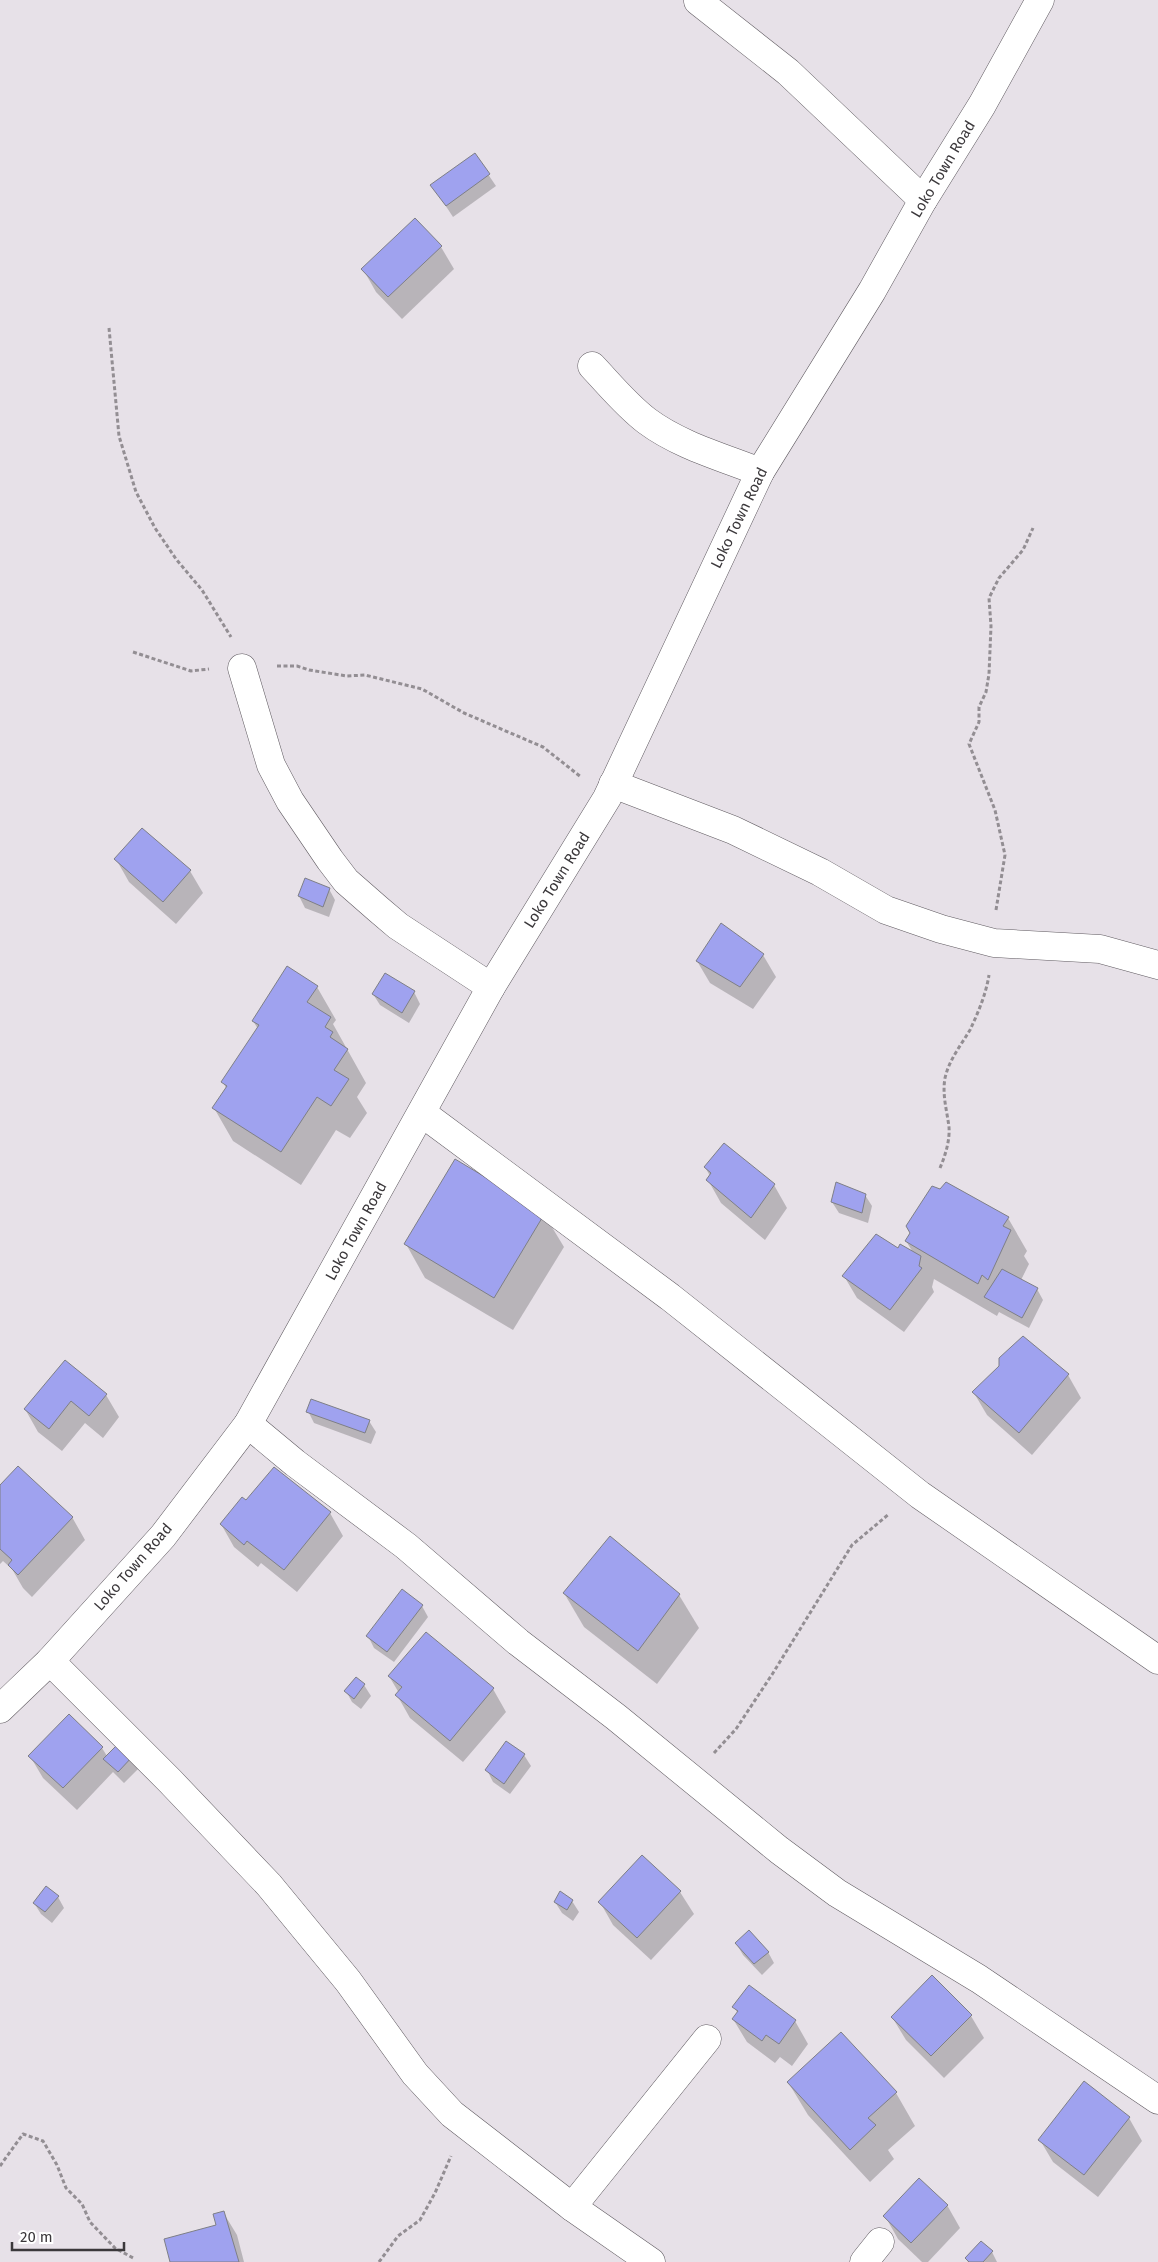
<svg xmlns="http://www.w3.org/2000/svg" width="1158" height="2262" viewBox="0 0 1158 2262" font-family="'Fira Sans',sans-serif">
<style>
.shadow{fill:#0003}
.building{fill:#9fa2ef;stroke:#7e7f86}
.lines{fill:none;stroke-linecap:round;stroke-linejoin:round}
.minor-casing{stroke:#605b61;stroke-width:29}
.path{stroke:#938e93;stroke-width:3;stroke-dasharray:4 2.5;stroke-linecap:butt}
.minor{stroke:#fff;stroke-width:28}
.labels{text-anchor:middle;stroke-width:4;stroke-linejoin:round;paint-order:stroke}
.street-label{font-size:15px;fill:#3b383b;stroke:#fff}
</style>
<rect width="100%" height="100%" fill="#e7e1e8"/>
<g class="shadow">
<polygon points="475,155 496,186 453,217 432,185"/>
<polygon points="441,247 454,269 402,319 376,292 363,269"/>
<polygon points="116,859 190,871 203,893 176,924 129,882"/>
<polygon points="329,889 335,900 329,917 305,908 299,896"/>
<polygon points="763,955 776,977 753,1009 710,983 697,961"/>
<polygon points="317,987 336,1020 333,1024 366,1083 357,1097 367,1113 350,1138 336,1130 301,1185 233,1141 214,1108 226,1088 223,1082 258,1029 253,1021"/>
<polygon points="414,992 420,1004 409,1023 380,1005 373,994"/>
<polygon points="705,1167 774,1185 787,1208 765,1240 721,1203 708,1180 710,1176"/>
<polygon points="865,1195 872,1206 868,1223 839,1213 832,1202"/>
<polygon points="544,1214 564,1247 513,1330 425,1278 406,1244"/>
<polygon points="1008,1218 1027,1251 1024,1256 1029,1264 1021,1280 1037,1289 1043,1300 1029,1328 999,1312 997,1316 934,1279 932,1287 934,1292 904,1332 857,1298 844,1276 898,1250 914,1254 906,1241"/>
<polygon points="65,1361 106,1395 119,1417 103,1438 85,1423 62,1451 38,1432 25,1409"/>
<polygon points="1068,1375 1081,1398 1032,1455 987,1415 974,1393"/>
<polygon points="308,1411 369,1421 376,1432 371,1444 314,1423"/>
<polygon points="0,1487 72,1517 85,1540 32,1597 23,1588 12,1569 3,1561 0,1564"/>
<polygon points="330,1513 343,1536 297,1592 261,1563 258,1567 234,1547 221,1524"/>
<polygon points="564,1593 679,1595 699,1628 657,1684 584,1627"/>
<polygon points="422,1606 428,1617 394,1662 374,1648 368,1636"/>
<polygon points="389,1676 493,1689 506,1712 463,1762 410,1718 397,1695 399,1693"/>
<polygon points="356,1679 364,1685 371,1696 361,1709 352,1702 346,1691"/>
<polygon points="69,1716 102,1748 107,1756 119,1744 139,1768 124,1783 113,1772 77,1810 43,1778 30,1756"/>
<polygon points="507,1743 524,1755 531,1766 510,1794 493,1782 487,1770"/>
<polygon points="642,1856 680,1892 694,1914 651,1960 613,1925 600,1902"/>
<polygon points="58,1897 64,1908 52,1923 41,1914 34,1903"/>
<polygon points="572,1901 579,1912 573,1921 562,1913 555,1902"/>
<polygon points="736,1943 768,1952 774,1963 762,1975 743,1955"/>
<polygon points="734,2007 795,2021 808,2044 792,2066 780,2057 775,2063 747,2042 733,2019 738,2014"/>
<polygon points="971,2016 984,2038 944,2078 906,2040 892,2017"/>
<polygon points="788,2082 896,2093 915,2126 888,2150 894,2159 870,2182 808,2115"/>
<polygon points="1129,2118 1142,2141 1098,2197 1053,2162 1040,2140"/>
<polygon points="947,2205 960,2228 928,2262 922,2262 898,2239 885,2216"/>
<polygon points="223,2212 237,2235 244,2262 171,2262 218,2226"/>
<polygon points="992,2252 997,2262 968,2262 966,2259"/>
</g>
<g class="building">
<polygon points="475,153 490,174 446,206 430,185"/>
<polygon points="415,218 442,246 388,297 361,269"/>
<polygon points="142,828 191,870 163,902 114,859"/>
<polygon points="305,878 330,888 323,907 298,896"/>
<polygon points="721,923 764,954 740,987 696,961"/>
<polygon points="287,966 318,986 307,1002 331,1017 325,1027 333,1032 330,1037 348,1049 334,1070 349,1079 331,1106 317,1097 281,1152 212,1108 227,1086 221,1082 259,1025 252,1021"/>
<polygon points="385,973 415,991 402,1013 372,994"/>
<polygon points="724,1143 775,1184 751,1218 706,1180 711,1173 704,1167"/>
<polygon points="455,1159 545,1213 494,1298 404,1244"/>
<polygon points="836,1182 866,1194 862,1213 831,1202"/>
<polygon points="946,1182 1009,1217 1003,1226 1011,1230 988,1280 982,1275 978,1284 905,1241 910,1233 906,1226 932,1186 940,1189"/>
<polygon points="876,1234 898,1248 900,1244 921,1256 919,1266 922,1268 890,1310 842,1276"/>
<polygon points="1002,1269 1038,1288 1022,1318 984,1297"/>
<polygon points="1023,1336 1069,1374 1019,1433 972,1392 999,1366 999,1358"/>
<polygon points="65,1360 107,1394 89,1416 71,1401 49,1429 24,1409"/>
<polygon points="311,1399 370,1420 365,1433 306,1412"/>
<polygon points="18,1466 73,1517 18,1575 8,1565 12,1560 0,1549 0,1485"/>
<polygon points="274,1467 331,1512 284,1570 247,1541 244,1545 220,1524 242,1497 246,1500"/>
<polygon points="610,1536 680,1594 638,1651 563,1593"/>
<polygon points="402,1589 423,1605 387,1652 366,1636"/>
<polygon points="426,1632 494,1688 450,1741 395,1695 402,1687 388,1676"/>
<polygon points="356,1677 365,1684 354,1699 344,1691"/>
<polygon points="69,1714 103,1747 63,1788 28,1756"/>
<polygon points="506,1741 525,1754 504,1784 485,1770"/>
<polygon points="119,1743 133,1756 118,1772 103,1759"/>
<polygon points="642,1855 681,1891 637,1938 598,1902"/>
<polygon points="46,1886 59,1896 45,1912 33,1903"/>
<polygon points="560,1891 573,1900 567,1910 554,1902"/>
<polygon points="749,1930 769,1952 754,1964 735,1943"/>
<polygon points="932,1975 972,2015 931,2056 891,2017"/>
<polygon points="749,1985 796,2020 779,2044 766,2035 762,2041 732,2019 738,2011 732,2007"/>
<polygon points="841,2032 897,2092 868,2118 876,2125 850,2150 787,2082"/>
<polygon points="1084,2081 1130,2117 1084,2175 1038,2140"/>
<polygon points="919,2178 948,2205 911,2243 883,2216"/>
<polygon points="224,2211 239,2262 170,2262 164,2239 216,2225 213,2214"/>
<polygon points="981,2241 993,2251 983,2262 969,2262 965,2258"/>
</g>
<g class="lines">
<g class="minor-casing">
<g id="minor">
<polyline points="698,1 788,72 923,200"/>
<path d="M592,366c18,19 34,39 55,55 32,24 75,36 113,51"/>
<polyline points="242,668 271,765 290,801 330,860 346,881 378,909 398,926 491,987"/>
<polyline points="613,784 733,830 820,872 886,910 941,929 994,943 1100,949 1158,965"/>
<polyline points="422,1113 670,1297 920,1495 1158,1660"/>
<polyline points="248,1424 295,1463 406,1546 518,1642 616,1717 779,1850 837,1893 979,1979 1158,2100"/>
<polyline points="50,1661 170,1781 269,1885 348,1981 415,2074 452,2114 572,2207 651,2262"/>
<polyline points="0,1709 50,1661 163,1536 248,1424 491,987 607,798 760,472 872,291 923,200 982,105 1040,0"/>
<polyline points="572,2207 707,2039"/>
<polyline points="864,2262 880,2242"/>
</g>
</g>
<g class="path">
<polyline points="109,328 119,436 136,492 155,528 176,559 202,590 231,637"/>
<polyline points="133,652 191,671 209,669"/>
<polyline points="277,666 297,666 309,670 347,676 365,675 422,689 464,713 543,747 581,777"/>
<polyline points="996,910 1005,855 995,810 969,744 979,722 979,707 986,692 989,674 991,626 989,598 999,578 1023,550 1033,528"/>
<path d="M940,1168c5,-12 10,-27 9,-41 -2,-16 -7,-32 -4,-49 4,-18 16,-33 25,-48 8,-17 16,-36 19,-55"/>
<polyline points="714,1753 736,1729 773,1673 852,1545 889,1514"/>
<polyline points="0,2166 23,2134 43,2141 57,2165 66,2188 82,2204 90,2222 115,2248 135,2259"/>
<polyline points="379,2262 398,2236 420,2220 435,2193 451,2156"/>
</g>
<use href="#minor" class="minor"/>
</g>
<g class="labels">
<g class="street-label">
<text transform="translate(943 169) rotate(-59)" y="5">Loko Town Road</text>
<text transform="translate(739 518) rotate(-64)" y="5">Loko Town Road</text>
<text transform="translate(557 880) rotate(-58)" y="5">Loko Town Road</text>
<text transform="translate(356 1231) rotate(-61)" y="5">Loko Town Road</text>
<text transform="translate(133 1567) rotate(-49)" y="5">Loko Town Road</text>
</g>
</g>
<path d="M12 2242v8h112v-8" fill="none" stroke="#3b383b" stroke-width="2.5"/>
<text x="20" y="2242" font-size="15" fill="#3b383b" stroke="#ffffff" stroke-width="4" paint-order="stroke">20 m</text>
</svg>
